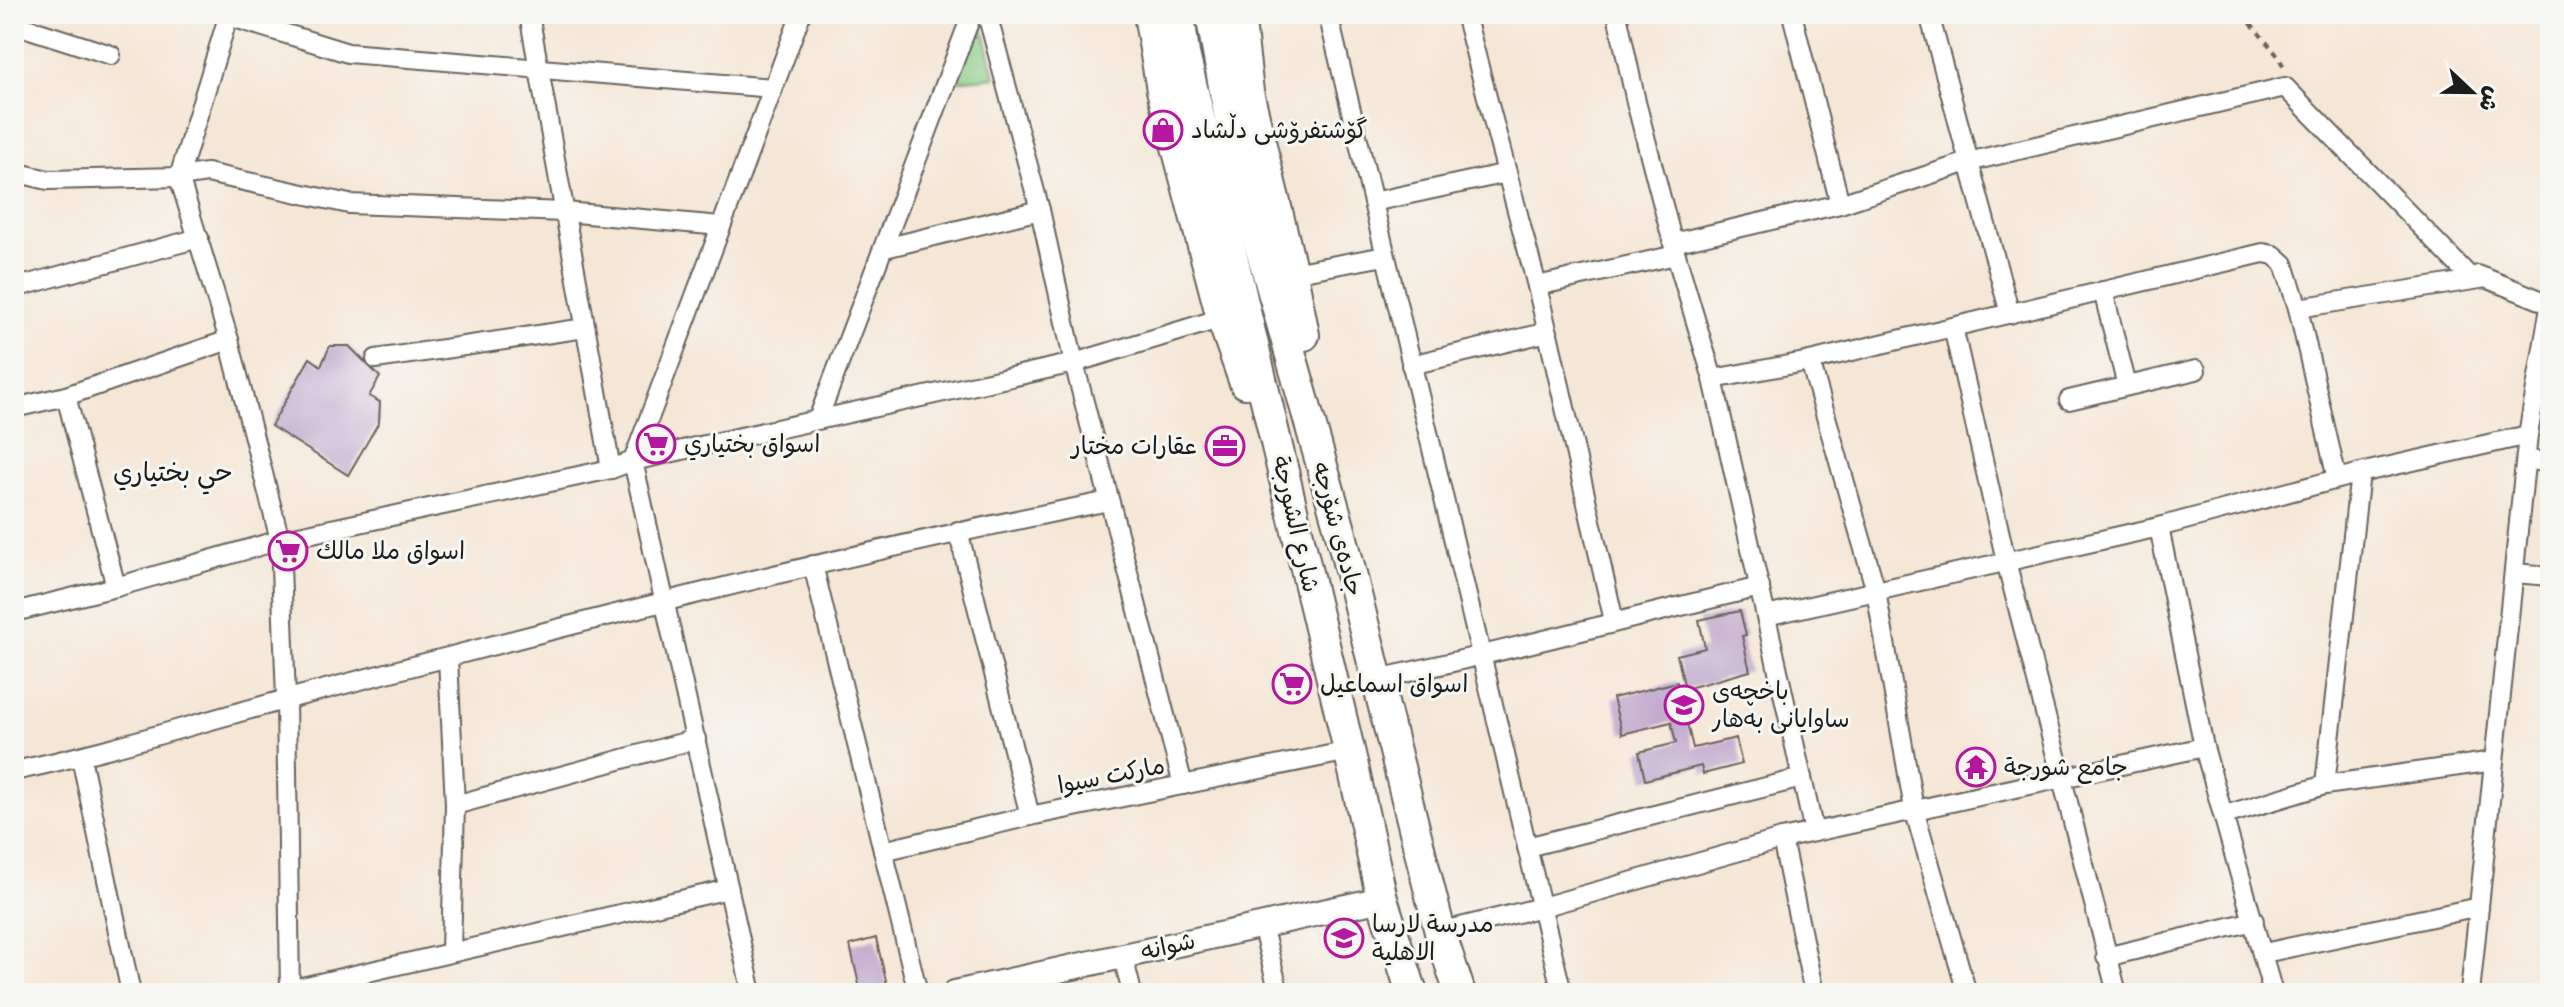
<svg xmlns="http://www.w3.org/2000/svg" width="2564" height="1007" viewBox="0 0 2564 1007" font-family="'Balsamiq Sans','Playpen Sans Arabic',sans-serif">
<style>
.green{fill:#8cce87;stroke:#547552;stroke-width:2}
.building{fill:#bba2ca}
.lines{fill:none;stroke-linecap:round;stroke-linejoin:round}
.minor-casing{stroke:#68635d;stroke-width:22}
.tertiary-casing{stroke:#68635d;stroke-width:28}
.primary-casing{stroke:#68635d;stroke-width:34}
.path{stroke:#68635d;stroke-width:4;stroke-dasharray:6 6;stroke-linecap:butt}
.minor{stroke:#fff;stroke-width:18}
.tertiary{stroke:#fff;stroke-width:24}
.primary{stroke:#fff;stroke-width:30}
.labels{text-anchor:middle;stroke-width:6;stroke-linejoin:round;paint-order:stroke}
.poi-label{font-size:24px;fill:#1c1c1c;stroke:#f6f6f2;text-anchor:start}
.street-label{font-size:24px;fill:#1c1c1c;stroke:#f6f6f2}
.neighbourhood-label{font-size:26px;fill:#1c1c1c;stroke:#f6f6f2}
</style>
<rect width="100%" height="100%" fill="#f6f6f2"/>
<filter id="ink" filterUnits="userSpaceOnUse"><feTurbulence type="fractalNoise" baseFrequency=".0125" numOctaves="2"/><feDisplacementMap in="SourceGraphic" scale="16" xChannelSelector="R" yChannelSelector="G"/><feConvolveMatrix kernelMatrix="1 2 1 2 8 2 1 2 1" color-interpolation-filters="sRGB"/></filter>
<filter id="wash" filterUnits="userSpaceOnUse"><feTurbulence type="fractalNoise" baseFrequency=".006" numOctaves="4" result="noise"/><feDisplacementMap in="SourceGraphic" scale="32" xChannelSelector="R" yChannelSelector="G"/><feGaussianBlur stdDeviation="1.8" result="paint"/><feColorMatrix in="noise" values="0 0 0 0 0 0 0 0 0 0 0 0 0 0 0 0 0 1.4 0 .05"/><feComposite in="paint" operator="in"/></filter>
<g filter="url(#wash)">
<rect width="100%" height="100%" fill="#f5e6d5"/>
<polygon class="green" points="981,19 995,77 954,81"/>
<g id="blocks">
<g class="building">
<polygon points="330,346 349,346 380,377 369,396 380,402 379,422 348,475 271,426 310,358 321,366"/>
<polygon points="1740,611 1746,635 1742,636 1750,671 1685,689 1677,655 1705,648 1699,620"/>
<polygon points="1677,682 1693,748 1736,738 1742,764 1703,774 1701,766 1645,780 1639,752 1676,743 1671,722 1622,734 1613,698"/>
<polygon points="876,938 888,989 861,993 850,945"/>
</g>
</g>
</g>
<g filter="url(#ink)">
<use href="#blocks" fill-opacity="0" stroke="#68635d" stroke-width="2"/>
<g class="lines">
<g class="minor-casing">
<g id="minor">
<polyline points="229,14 179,177 229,340 280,540 286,699 290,993"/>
<polyline points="529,14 611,469"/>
<polyline points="987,14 1040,210 1074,363 1183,785"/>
<polyline points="1328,14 1562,993"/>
<polyline points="1465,14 1537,286 1614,621"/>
<polyline points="1617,14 1636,102 1676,255 1713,379 1814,832"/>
<polyline points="1792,14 1840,204"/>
<polyline points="1929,14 2010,314"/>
<polyline points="228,16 348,53 773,88"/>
<polyline points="14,24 111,55"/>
<polyline points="14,172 48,180 179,177 207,173 349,204 565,212 721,226"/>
<polyline points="1373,202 1507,173"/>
<polyline points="1673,243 1840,204 1968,162 2285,87 2473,280"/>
<polyline points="885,248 1040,210"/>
<polyline points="1292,273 1385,256"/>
<polyline points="2478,275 2550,304"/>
<polyline points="1537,286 1676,255"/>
<polyline points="14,288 199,238"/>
<polyline points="2103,291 2127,386"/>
<polyline points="2298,308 2486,278"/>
<polyline points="1953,327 2006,561 2117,993"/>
<polyline points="376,359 585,328"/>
<polyline points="1810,361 1876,591 1914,809 1967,993"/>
<polyline points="1411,365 1548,332"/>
<polyline points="1713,379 1810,361 2263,253 2274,255 2284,264 2298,308 2337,479"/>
<polyline points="66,396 116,587"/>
<polyline points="2069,400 2196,370"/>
<polyline points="14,408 66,396 229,340"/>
<polyline points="818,419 972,14"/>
<polyline points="2526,460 2550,462"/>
<polyline points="2159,527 2204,747 2273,993"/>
<polyline points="958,531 1030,816"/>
<polyline points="813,565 918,993"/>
<polyline points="2514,573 2550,576"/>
<polyline points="14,612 116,587 280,540 611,469 633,461 1074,363 1222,318"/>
<polyline points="1766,616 2159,527 2360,473 2528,435"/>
<polyline points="448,658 455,805 451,951"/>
<path d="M1377,679c128,-27 255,-62 383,-92"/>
<polyline points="81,757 131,993"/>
<path d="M14,771c93,-19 182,-48 274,-72 272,-72 545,-143 821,-198"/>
<polyline points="2325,785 2360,473"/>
<polyline points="455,805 696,739"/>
<polyline points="2225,815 2325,785 2494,761"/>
<polyline points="1782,839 1814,993"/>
<polyline points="1527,847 1802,778"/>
<polyline points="883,851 1030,816 1349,751"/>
<polyline points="1262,925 1279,993"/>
<polyline points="1440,932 1542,907 1782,839 2204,747"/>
<polyline points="2264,953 2479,907"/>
<polyline points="1123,956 1132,993"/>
<polyline points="2106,957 2254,921"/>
<polyline points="289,990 729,889"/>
<polyline points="752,993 633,461 801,14"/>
<polyline points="2470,993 2528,435 2550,307"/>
</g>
</g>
<g class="tertiary-casing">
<polyline id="tertiary" points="955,993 1382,899"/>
</g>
<g class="primary-casing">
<g id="primary">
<polyline points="1149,14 1162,90 1222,318 1245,383"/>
<polyline points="1179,14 1184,54 1354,771 1382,899 1412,993"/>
<polyline points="1211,14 1240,174 1340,530 1440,932 1460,993"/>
<polyline points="1239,14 1248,92 1292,273 1304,335"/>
</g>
</g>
<polyline class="path" points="2243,14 2278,56 2285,69"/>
<use href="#minor" class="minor"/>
<use href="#tertiary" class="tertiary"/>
<use href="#primary" class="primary"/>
</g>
</g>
<defs>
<g id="shop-ring" transform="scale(2)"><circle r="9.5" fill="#f6f6f2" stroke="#b5179e" stroke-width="1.5"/><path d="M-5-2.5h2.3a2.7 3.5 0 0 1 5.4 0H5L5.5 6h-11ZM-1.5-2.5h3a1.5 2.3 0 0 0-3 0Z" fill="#b5179e"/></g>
<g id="supermarket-ring" transform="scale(2)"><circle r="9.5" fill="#f6f6f2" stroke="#b5179e" stroke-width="1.5"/><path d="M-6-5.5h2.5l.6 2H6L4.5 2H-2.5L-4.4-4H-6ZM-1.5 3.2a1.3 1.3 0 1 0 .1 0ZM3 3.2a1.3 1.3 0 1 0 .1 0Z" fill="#b5179e"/></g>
<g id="office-ring" transform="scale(2)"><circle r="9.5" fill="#f6f6f2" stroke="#b5179e" stroke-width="1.5"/><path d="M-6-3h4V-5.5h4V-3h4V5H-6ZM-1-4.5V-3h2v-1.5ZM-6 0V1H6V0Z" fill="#b5179e"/></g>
<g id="school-ring" transform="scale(2)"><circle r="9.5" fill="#f6f6f2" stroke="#b5179e" stroke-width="1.5"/><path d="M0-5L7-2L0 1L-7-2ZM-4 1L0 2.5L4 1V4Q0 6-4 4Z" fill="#b5179e"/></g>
<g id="temple-ring" transform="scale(2)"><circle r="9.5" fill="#f6f6f2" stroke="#b5179e" stroke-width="1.5"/><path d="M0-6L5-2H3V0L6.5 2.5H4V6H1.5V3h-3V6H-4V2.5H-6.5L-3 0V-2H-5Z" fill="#b5179e"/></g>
</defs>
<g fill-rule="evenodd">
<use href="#shop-ring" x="1163" y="130"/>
<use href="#supermarket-ring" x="656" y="444"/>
<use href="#office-ring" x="1225" y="446"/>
<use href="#supermarket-ring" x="288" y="551"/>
<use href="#supermarket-ring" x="1292" y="684"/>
<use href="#school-ring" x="1684" y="705"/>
<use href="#temple-ring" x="1976" y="767"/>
<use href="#school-ring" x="1344" y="938"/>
</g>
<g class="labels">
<g class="poi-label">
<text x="1191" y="138">گۆشتفرۆشی دڵشاد</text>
<text x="684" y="452">اسواق بختياري</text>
<text x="1197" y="454" text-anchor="end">عقارات مختار</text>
<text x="316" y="559">اسواق ملا مالك</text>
<text x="1320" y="692">اسواق اسماعيل</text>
<text x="1712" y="699">باخچەی<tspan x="1712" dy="28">ساوایانی بەهار</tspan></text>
<text x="2004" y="775">جامع شورجة</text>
<text x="1372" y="932">مدرسة لارسا<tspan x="1372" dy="28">الاهلية</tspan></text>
</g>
<g class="street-label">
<text transform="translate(1296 524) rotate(77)" y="8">شارع الشورجة</text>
<text transform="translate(1338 529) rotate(75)" y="8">جادەی شۆرجە</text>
<text transform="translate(1111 775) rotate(-11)" y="8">مارکت سیوا</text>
<text transform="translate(1168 946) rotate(-13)" y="8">شوانە</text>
</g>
<g class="neighbourhood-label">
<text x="173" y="481">حي بختياري</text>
</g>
</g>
<rect width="2564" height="1007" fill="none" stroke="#f6f6f2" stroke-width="48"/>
<g transform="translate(2472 92) rotate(112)" stroke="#f6f6f2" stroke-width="6" paint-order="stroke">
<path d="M0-6L14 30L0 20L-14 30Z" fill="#1c1c1c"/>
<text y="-12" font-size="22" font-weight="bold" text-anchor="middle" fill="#1c1c1c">ش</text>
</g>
</svg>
